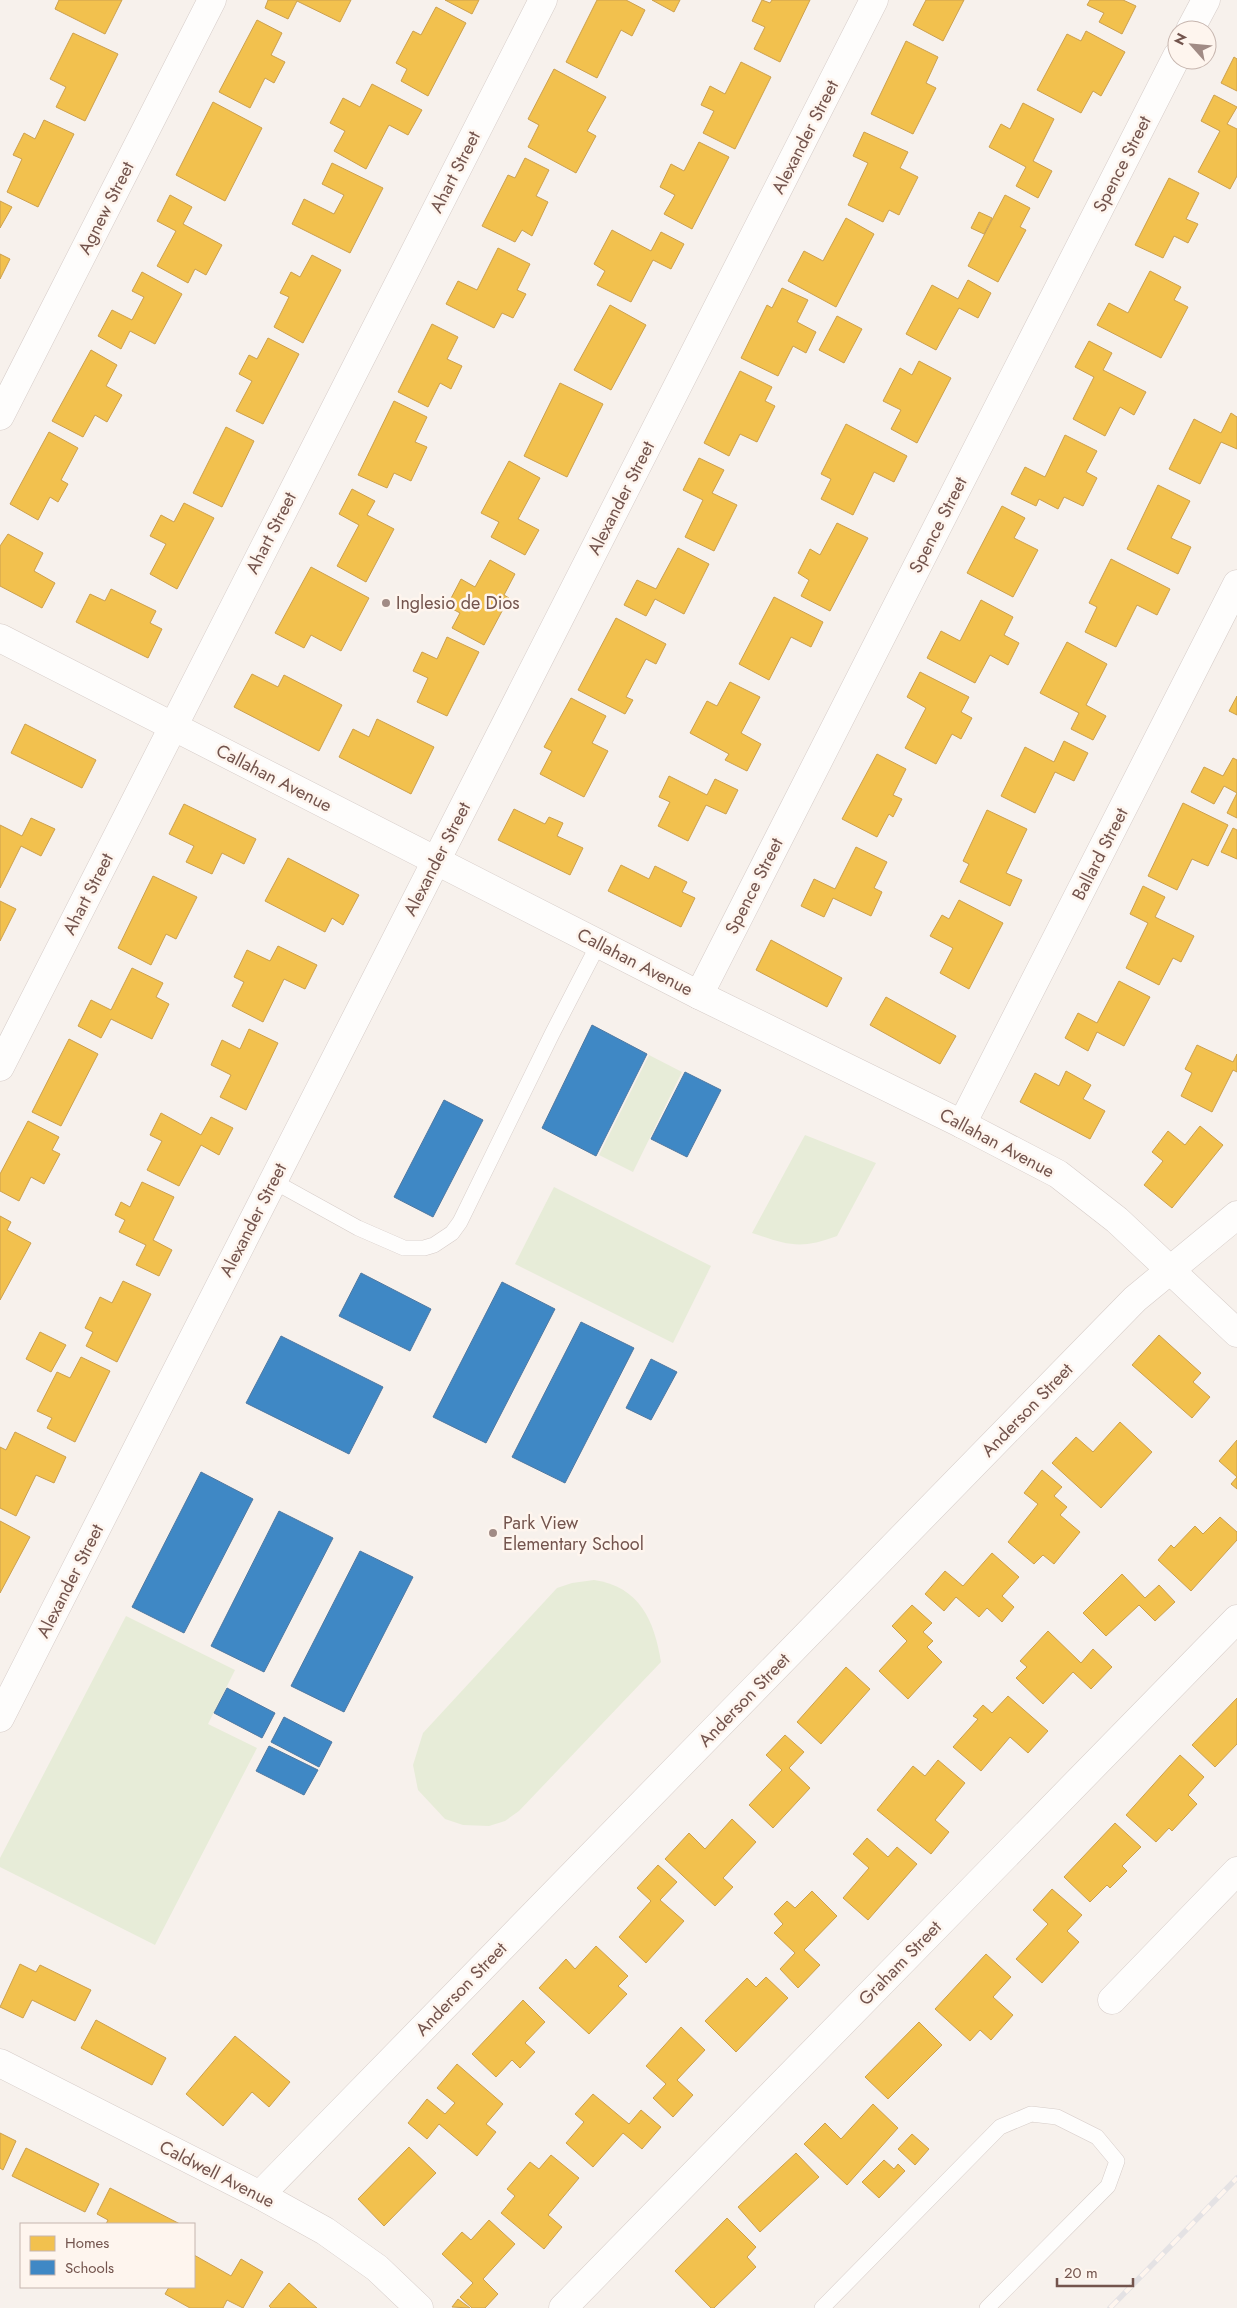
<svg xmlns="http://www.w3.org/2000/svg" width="1237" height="2308" viewBox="0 0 1237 2308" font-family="Jost,sans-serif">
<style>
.green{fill:#e7ecd8}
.homes{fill:#f2c14e;stroke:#cca04e}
.schools{fill:#3f88c5;stroke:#4f78a1}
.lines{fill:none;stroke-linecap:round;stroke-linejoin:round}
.service-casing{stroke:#d6ccc8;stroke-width:16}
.minor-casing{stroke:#d6ccc8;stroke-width:29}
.service{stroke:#fefdfc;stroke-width:15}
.minor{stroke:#fefdfc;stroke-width:28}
.rail-casing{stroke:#e4e2e4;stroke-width:5.5}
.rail{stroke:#fef5ee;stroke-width:4;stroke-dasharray:11;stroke-linecap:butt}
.poi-dot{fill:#a18b85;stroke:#fef5ee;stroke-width:2}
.labels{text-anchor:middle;stroke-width:5;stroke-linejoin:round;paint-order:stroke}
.street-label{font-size:18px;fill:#73544d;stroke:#fef5ee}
.poi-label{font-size:18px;fill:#73544d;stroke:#fef5ee;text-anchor:start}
</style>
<rect width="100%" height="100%" fill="#f7f1ec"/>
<g class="green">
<polygon points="649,1055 682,1072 633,1172 599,1155"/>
<path d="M805,1135l71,28 -39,73c-37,14 -49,9 -85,-3z"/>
<polygon points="554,1187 711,1266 673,1343 515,1264"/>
<path d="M594,1580c46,7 60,40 67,82l-142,149 -14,10 -16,5 -26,-1 -18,-6 -27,-29 -5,-25 10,-32 134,-145 15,-5z"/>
<polygon points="126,1616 235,1670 208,1724 257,1748 155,1945 0,1867 0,1858"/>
</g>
<g class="homes">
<polygon points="59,0 122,0 105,34 55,9"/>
<polygon points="268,0 351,0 340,22 297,1 288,19 265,8"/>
<polygon points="445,0 479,0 472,14"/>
<polygon points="597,0 626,0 645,10 632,36 621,30 597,78 566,62"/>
<polygon points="652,0 680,0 674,12"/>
<polygon points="762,0 770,3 772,0 810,0 780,62 754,49 765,27 752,21"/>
<polygon points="926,0 964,0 943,41 913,25"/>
<polygon points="1090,0 1123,0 1136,6 1122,34 1099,22 1104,13 1087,5"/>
<polygon points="436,7 466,23 428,96 401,81 407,69 396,63 413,31 421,35"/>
<polygon points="257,20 282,33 271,55 285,62 274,83 265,78 250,108 219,92"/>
<polygon points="1086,31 1125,52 1101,96 1093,91 1081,113 1037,90 1067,34 1081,41"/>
<polygon points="73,33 118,54 85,121 56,107 66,87 50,79"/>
<polygon points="906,41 938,57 926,83 936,88 913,134 871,114"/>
<polygon points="1234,57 1237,59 1237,91 1221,83"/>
<polygon points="741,62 771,77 735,149 703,133 714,111 701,105 710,86 725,94"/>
<polygon points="554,69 606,97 587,131 596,136 576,173 528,147 539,125 528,119"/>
<polygon points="372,84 422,110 408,135 389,125 366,169 334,151 345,131 330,123 343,98 360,107"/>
<polygon points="1214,95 1237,107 1227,124 1237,129 1237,176 1230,189 1198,172 1220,131 1201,121"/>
<polygon points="213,102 262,128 225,201 176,175"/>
<polygon points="1023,103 1054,119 1033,161 1052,171 1038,198 1016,186 1026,167 989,147 1001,124 1010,129"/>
<polygon points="44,120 74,134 38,207 7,192 22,159 13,155 24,133 35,139"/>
<polygon points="864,132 908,152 900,168 918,177 899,215 889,210 883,222 848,205 868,163 853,156"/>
<polygon points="699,142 729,157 692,229 664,214 675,195 660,187 671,164 684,171"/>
<polygon points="525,158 549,170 536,196 548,202 532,236 522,230 515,242 482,226 508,175 515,178"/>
<polygon points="332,163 383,188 350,253 292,224 304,199 334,214 344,195 322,184"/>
<polygon points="1169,178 1199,193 1186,219 1198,224 1188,243 1174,236 1163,258 1135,245"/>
<polygon points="170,195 192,207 183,224 222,245 206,275 195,269 188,283 157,266 176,231 157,221"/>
<polygon points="1005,195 1030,208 1020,227 1026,230 998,282 968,266"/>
<polygon points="0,201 12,207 0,228"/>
<polygon points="979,212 992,218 984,234 971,228"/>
<polygon points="846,218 874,234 836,307 788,281 804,251 823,261"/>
<polygon points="612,230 651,251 661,232 684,244 671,269 653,260 631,302 597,285 605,271 594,264"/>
<polygon points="498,248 530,264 517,290 526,294 513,318 502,313 494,328 446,304 458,281 477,290"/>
<polygon points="0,254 10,259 0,279"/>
<polygon points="312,255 341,270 303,343 274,327 289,297 280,293 291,272 300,277"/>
<polygon points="1150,271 1181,287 1174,300 1188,307 1161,358 1097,325 1109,303 1128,313"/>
<polygon points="142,272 182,294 155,344 130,331 121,349 98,336 112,310 132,320 144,297 132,291"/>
<polygon points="968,280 991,293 978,318 959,308 936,350 906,334 932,285 958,299"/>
<polygon points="782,288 808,300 797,322 816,332 806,353 793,346 778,376 741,358 767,305 772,308"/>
<polygon points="610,305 646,325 611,390 574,370"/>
<polygon points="837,316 862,329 844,363 819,350"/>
<polygon points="432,324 458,337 447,359 462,366 451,389 440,383 428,407 398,392"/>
<polygon points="268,338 299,354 263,424 236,411 252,381 239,374 249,355 257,359"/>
<polygon points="1089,341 1112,353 1103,370 1146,392 1134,415 1120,407 1105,436 1073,419 1094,377 1075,367"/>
<polygon points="91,350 117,365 106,386 122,395 107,422 95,415 83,437 52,421"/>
<polygon points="919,361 951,378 917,443 891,429 901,410 883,401 900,368 912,375"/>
<polygon points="740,371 772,387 765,401 775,406 757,442 740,434 729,456 704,443"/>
<polygon points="560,383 603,404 567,477 524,456"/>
<polygon points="394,401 427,417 415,442 427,447 411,481 394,473 387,488 358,475"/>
<polygon points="1231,413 1237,417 1237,449 1221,442 1200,484 1169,469 1194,419 1221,433"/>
<polygon points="846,424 907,456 894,482 874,472 853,515 821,499 831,479 821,474"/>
<polygon points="226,427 254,441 222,507 193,493"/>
<polygon points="49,432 78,448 61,480 68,484 58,502 50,497 38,520 10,504"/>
<polygon points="1065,435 1097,451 1086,472 1097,478 1083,506 1064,497 1058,509 1039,499 1036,506 1011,494 1025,467 1045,477"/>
<polygon points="699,458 724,470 712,493 737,505 714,551 685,537 703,500 683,490"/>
<polygon points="509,461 540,478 518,519 539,530 525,555 491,537 499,522 481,513"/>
<polygon points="1158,485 1190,501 1171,538 1191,547 1178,574 1127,549"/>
<polygon points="352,489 375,501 367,515 394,529 366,582 337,566 359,525 339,514"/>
<polygon points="184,503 214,518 177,589 150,574 166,544 150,536 161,515 174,522"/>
<polygon points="1002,506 1025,518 1014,538 1038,550 1013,597 967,573"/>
<polygon points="837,523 868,538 830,611 801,596 809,580 798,573 810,549 820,555"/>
<polygon points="8,534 43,553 34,571 55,583 42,608 0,586 0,546"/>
<polygon points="678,548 709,564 684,614 655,599 646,616 624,605 637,580 656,589"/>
<polygon points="1111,559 1170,589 1157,615 1137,605 1116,647 1085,632 1097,607 1089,603"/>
<polygon points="490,560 515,574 504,595 509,598 484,645 452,628 460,613 447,606 461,579 475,587"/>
<polygon points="311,567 369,598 341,651 311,635 304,648 275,633"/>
<polygon points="111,589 156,611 150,623 162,629 148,658 76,622 90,594 105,601"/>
<polygon points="774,597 823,622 811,647 791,637 769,680 739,664"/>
<polygon points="981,600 1013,617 1004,635 1019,643 1008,665 990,655 975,683 927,658 941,631 960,641"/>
<polygon points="616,618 666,644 656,664 646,659 626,697 633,700 625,714 578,690"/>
<polygon points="447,637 479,652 447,716 417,702 428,678 413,671 422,652 437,659"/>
<polygon points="1067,642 1107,664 1086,705 1106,716 1093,740 1071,729 1079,713 1040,693"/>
<polygon points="920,672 969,697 961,712 972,718 961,739 952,734 936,764 905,748 926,708 907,697"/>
<polygon points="252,674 278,687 284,675 342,705 319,751 234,707"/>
<polygon points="730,682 760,697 741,733 761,744 747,771 725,760 729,754 690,733 707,701 717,706"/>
<polygon points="1237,696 1237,715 1229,711"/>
<polygon points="571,698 606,716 592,743 608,751 584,797 540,774 552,751 544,747"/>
<polygon points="377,719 434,747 411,794 339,757 353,729 369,737"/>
<polygon points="25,724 96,760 82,788 11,753"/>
<polygon points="1064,741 1088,753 1074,781 1055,772 1035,813 1001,796 1025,747 1054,762"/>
<polygon points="877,754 906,769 893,795 902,799 893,817 889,814 877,837 842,819"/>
<polygon points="1233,758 1237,760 1237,818 1227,813 1237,793 1224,786 1214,804 1191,792 1204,767 1223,776"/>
<polygon points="669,776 707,795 715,779 738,790 726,814 706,805 688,841 658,826 670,802 659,797"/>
<polygon points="1183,803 1228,825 1208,866 1192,859 1177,890 1148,876"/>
<polygon points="184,804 256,839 244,864 222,853 212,874 186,862 194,846 169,834"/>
<polygon points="514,809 545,824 549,817 563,823 557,836 583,848 570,875 498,840"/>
<polygon points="987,810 1027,829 1006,873 1022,880 1010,906 960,882 969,864 963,861"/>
<polygon points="31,818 55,829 41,856 21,846 0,888 0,825 22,836"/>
<polygon points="1233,828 1237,830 1237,859 1221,852"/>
<polygon points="856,847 887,862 874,888 882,892 871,916 833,898 824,917 801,906 814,879 835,889"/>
<polygon points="288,858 359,895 343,925 332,918 325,932 265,901"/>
<polygon points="621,865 649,879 655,866 687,882 682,892 695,898 681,927 608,891"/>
<polygon points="153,876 197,897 176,939 166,934 151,965 118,948"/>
<polygon points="1143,886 1165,897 1155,917 1194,936 1181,962 1173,958 1159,985 1126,968 1148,923 1130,914"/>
<polygon points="959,900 1003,923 969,989 940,973 953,948 930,936 942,915 949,919"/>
<polygon points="0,901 16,909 0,941"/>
<polygon points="771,940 842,978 827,1007 756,970"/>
<polygon points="278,946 317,965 305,989 284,979 263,1022 232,1006 244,982 234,977 247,950 270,961"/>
<polygon points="132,968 163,983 156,997 169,1004 152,1039 111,1019 101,1038 78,1026 91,1000 111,1010"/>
<polygon points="1119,981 1150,997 1124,1046 1097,1032 1088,1051 1065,1038 1078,1013 1097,1023"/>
<polygon points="886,997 956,1036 940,1064 870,1025"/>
<polygon points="249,1029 278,1043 246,1110 220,1097 231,1075 211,1065 222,1040 240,1049"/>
<polygon points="69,1039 98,1054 61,1126 32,1112"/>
<polygon points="1197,1045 1233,1062 1237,1054 1237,1072 1233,1070 1212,1112 1181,1096 1192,1073 1185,1069"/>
<polygon points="1066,1071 1091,1085 1083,1099 1105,1111 1090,1139 1020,1102 1035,1073 1059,1086"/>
<polygon points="161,1113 201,1135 211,1117 233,1128 219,1155 201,1145 179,1186 147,1170 162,1141 150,1135"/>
<polygon points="28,1121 59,1137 52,1150 60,1154 44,1184 31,1177 19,1201 0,1191 0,1174"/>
<polygon points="1200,1126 1223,1145 1172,1208 1144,1185 1163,1161 1152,1152 1168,1131 1185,1145"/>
<polygon points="142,1182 174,1197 153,1240 172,1250 159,1276 136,1265 146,1245 119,1232 125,1220 115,1215 121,1202 130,1207"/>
<polygon points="0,1216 11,1222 7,1230 31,1243 0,1300"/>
<polygon points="123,1281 151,1294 117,1362 86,1346 93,1332 85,1328 100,1297 112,1303"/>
<polygon points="40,1332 66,1345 51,1372 26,1359"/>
<polygon points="1159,1335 1201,1373 1193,1382 1210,1397 1192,1418 1132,1365"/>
<polygon points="81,1357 110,1371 75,1442 47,1428 52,1418 37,1411 57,1372 70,1378"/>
<polygon points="1120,1422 1152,1452 1101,1508 1052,1463 1076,1437 1093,1452"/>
<polygon points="15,1432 66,1457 54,1483 36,1475 16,1516 0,1508 0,1447 6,1450"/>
<polygon points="1237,1440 1237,1489 1231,1484 1237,1477 1219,1461"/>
<polygon points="1042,1470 1062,1487 1054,1496 1067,1507 1060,1515 1080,1532 1054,1564 1043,1555 1034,1564 1008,1542 1038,1504 1024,1493"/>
<polygon points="1220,1517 1237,1532 1237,1540 1191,1591 1158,1560 1171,1545 1174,1548 1195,1526 1203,1534"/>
<polygon points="0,1521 30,1537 0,1593"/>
<polygon points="992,1553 1019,1577 1002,1596 1014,1607 1002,1622 987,1608 979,1617 956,1597 944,1611 925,1594 945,1571 963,1586"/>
<polygon points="1122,1574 1145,1598 1159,1585 1175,1602 1155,1621 1139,1605 1106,1636 1083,1613"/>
<polygon points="912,1605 932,1623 923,1632 933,1641 927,1647 942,1662 908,1699 879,1671 907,1641 892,1626"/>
<polygon points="1048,1631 1081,1663 1093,1649 1112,1667 1091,1689 1073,1672 1043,1704 1016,1678 1027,1667 1020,1661"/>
<polygon points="846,1667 870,1689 821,1744 797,1722"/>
<polygon points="1008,1696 1048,1731 1028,1753 1010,1737 981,1771 953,1747 978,1719 973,1716 983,1705 992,1713"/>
<polygon points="1237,1698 1237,1744 1215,1767 1192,1745"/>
<polygon points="785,1735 804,1752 789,1768 810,1788 773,1828 749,1805 782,1770 766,1755"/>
<polygon points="1180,1755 1204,1777 1188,1795 1197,1804 1172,1831 1169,1828 1156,1842 1126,1815"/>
<polygon points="938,1760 965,1783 935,1820 949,1832 931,1854 877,1810 913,1766 925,1776"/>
<polygon points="732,1819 756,1842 723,1878 733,1887 715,1906 665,1859 689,1833 705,1849"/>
<polygon points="1115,1823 1141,1847 1122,1866 1127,1871 1110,1888 1107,1885 1090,1902 1064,1877"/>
<polygon points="867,1838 888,1857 897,1847 917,1864 868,1920 843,1898 869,1868 853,1854"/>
<polygon points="658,1865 677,1882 660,1900 684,1921 646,1963 619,1937 651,1901 637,1888"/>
<polygon points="1052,1889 1082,1915 1067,1931 1079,1942 1042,1983 1016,1959 1048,1924 1033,1910"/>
<polygon points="812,1891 837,1916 804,1950 820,1965 798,1988 780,1969 795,1953 774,1933 783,1924 774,1914 787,1901 795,1908"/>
<polygon points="596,1946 628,1976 618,1986 627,1994 589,2034 539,1988 566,1959 575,1969"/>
<polygon points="986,1954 1011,1977 993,1997 1013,2015 991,2040 980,2030 970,2041 935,2009"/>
<polygon points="20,1964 36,1972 40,1965 91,1990 75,2021 32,2000 23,2018 0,2007"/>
<polygon points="766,1977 788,1998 736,2052 705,2021 747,1978 756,1987"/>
<polygon points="523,2000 545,2022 525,2043 535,2052 520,2068 512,2060 496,2077 472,2054"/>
<polygon points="96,2020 166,2058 152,2085 81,2048"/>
<polygon points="919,2022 942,2045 888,2099 865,2077"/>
<polygon points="681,2027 705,2050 677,2080 693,2095 673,2117 653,2098 666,2084 646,2066"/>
<polygon points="235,2036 290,2082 269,2107 252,2092 223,2126 186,2094"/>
<polygon points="457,2064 503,2104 486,2124 496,2132 477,2156 439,2124 427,2139 408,2123 427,2099 445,2114 455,2103 437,2088"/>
<polygon points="593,2094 629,2124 641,2110 661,2127 642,2149 623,2133 593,2167 566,2143 584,2122 575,2114"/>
<polygon points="873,2104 898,2128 847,2185 804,2144 825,2123 841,2139"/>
<polygon points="0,2133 16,2141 3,2170 0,2168"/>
<polygon points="912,2134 929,2149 915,2165 898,2149"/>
<polygon points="409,2147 436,2173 384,2226 358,2199"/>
<polygon points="26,2148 99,2184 85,2212 12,2176"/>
<polygon points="796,2153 819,2177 760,2232 738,2207"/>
<polygon points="551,2155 579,2178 548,2215 562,2227 544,2249 501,2213 515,2196 507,2189 530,2162 539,2169"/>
<polygon points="884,2160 894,2169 898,2164 905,2171 879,2198 862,2182"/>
<polygon points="110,2188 180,2224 106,2224 108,2220 97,2214"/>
<polygon points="727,2218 756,2247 747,2257 756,2267 714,2308 711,2308 675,2271"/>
<polygon points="489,2220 515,2244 483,2279 498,2294 485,2308 472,2308 460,2297 473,2283 442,2254 462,2232 471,2240"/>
<polygon points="194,2255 231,2276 241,2259 263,2272 243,2308 227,2300 223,2308 190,2308 165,2294 169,2287 194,2287"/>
<polygon points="289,2283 317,2308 271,2308 269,2306"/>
<polygon points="458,2299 470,2308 452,2307"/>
</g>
<g class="schools">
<polygon points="592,1025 647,1054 596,1156 542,1128"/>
<polygon points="685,1072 721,1090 687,1157 651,1139"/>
<polygon points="444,1100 483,1120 433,1217 394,1197"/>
<polygon points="361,1273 431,1309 410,1351 339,1316"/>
<polygon points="502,1282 555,1309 486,1443 433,1417"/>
<polygon points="581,1322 634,1348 565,1483 512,1457"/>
<polygon points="281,1336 383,1387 349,1454 246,1403"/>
<polygon points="651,1359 677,1372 651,1420 626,1408"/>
<polygon points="201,1472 253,1499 184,1633 132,1607"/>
<polygon points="279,1511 333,1538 264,1672 211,1646"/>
<polygon points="360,1551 413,1577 344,1712 291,1686"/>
<polygon points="227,1688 275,1713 262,1738 214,1713"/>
<polygon points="284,1717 332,1742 319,1767 271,1742"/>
<polygon points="269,1746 318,1770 304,1795 256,1771"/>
</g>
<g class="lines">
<g class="service-casing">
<g id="service">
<polyline points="273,1181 358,1228 404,1248 424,1248 434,1245 452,1233 460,1222 552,1034 599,943"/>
<polyline points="822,2308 1000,2127 1031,2114 1057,2117 1097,2137 1117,2161 1108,2186 987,2308"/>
</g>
</g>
<g class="minor-casing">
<g id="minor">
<polyline points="1190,30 1206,0"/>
<polyline points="0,416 212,0"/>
<polyline points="0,638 699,995 962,1124 1058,1174 1117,1220 1237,1333"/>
<polyline points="699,995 1177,56"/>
<polyline points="0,1067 543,0"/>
<polyline points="962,1124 1237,584"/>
<polyline points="0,1718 874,0"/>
<polyline points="1112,2000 1237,1871"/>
<polyline points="0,2063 260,2195 325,2231 377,2268 419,2308"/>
<polyline points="260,2195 1135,1299 1237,1215"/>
<polyline points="563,2308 1237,1619"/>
</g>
</g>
<use href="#service" class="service"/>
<use href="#minor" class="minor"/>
<g class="rail-casing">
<polyline id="rail" points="1110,2308 1237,2178"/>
</g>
<use href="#rail" class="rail"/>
</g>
<g class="poi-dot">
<circle cx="386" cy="603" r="5"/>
<circle cx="493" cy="1533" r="5"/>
</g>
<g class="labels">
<g class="street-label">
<text transform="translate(805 137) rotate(-63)" y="6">Alexander Street</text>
<text transform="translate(1122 164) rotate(-63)" y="6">Spence Street</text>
<text transform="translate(455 172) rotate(-63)" y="6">Ahart Street</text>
<text transform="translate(106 208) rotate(-63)" y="6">Agnew Street</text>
<text transform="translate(621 498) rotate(-63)" y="6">Alexander Street</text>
<text transform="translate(938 525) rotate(-63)" y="6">Spence Street</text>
<text transform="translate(271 533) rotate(-63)" y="6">Ahart Street</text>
<text transform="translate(274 778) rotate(27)" y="6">Callahan Avenue</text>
<text transform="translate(1100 854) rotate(-63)" y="6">Ballard Street</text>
<text transform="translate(437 859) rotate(-63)" y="6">Alexander Street</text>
<text transform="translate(754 886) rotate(-63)" y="6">Spence Street</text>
<text transform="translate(88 894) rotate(-63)" y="6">Ahart Street</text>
<text transform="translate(635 962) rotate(27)" y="6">Callahan Avenue</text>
<text transform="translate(997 1143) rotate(28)" y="6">Callahan Avenue</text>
<text transform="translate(253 1220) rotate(-63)" y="6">Alexander Street</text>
<text transform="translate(1027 1410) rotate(-46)" y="6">Anderson Street</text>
<text transform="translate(70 1581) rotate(-63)" y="6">Alexander Street</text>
<text transform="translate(744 1700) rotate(-46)" y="6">Anderson Street</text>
<text transform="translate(900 1963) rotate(-46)" y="6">Graham Street</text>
<text transform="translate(461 1989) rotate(-46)" y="6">Anderson Street</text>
<text transform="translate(217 2174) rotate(27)" y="6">Caldwell Avenue</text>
</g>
<g class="poi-label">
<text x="396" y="609">Inglesio de Dios</text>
<text x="503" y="1529">Park View<tspan x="503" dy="21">Elementary School</tspan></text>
</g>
</g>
<rect x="20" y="2223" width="175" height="65" fill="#fef5ee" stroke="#c6b5ae"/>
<rect x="30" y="2236" width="25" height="15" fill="#f2c14e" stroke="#c6b5ae"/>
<text x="65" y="2248" font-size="15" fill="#73544d">Homes</text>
<rect x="30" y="2260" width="25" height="15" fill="#3f88c5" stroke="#c6b5ae"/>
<text x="65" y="2273" font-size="15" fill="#73544d">Schools</text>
<g transform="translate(1192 45) rotate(297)"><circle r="24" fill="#fef5ee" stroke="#c6b5ae"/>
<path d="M0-4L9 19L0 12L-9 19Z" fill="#a18b85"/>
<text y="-8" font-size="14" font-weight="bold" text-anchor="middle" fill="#73544d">N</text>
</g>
<path d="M1057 2278v8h76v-8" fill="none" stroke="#73544d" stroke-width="2.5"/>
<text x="1064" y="2278" font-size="15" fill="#73544d" stroke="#fef5ee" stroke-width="4" paint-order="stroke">20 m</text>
</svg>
